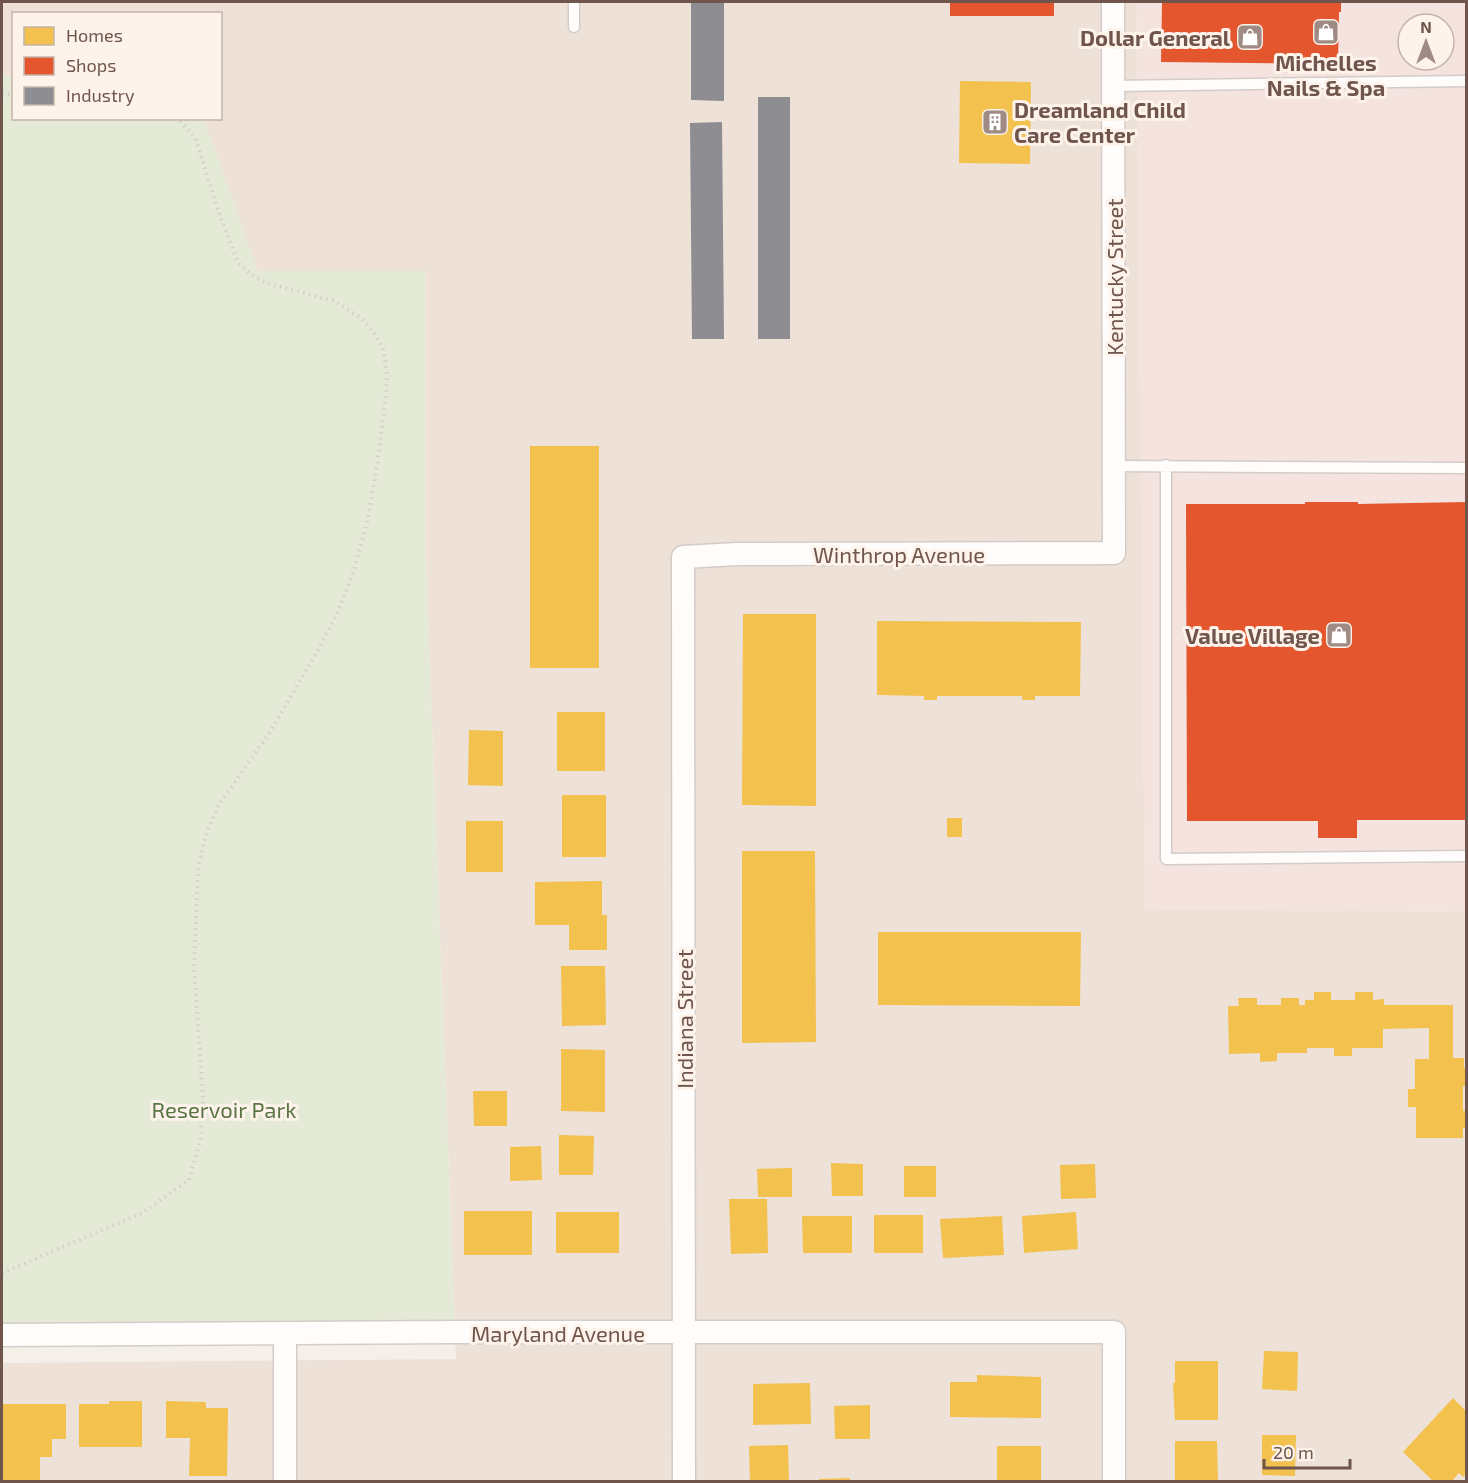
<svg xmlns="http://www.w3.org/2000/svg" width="1468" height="1483" font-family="'Exo 2',sans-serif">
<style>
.residential{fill:#eee1d8}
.commercial{fill:#f4e3de;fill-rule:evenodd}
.green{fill:#e4ead6}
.homes{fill:#f2c14e}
.shops{fill:#e4572e}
.industry{fill:#8d8d92}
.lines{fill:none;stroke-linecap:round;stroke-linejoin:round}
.service-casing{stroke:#d4ccc8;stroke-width:13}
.minor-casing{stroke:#d4ccc8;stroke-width:25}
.path{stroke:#d7cecb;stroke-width:4;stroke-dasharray:1.5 4.5;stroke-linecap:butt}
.service{stroke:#fefdfc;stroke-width:10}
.minor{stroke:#fefdfc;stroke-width:22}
.labels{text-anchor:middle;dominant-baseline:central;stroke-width:6;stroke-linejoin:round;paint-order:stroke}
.poi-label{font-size:22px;font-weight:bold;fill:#70554c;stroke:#fdf3eb;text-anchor:end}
.street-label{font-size:22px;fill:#70554c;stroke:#fdf3eb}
.park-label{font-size:22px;fill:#5a7545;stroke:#fdf3eb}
</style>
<rect width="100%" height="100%" fill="#f5efea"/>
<path class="residential" d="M2,2H1136L1145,909L1466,912V1481H2V1363L456,1359L426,561V271H257L204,119L220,118V14H14L13,76L2,75Z"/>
<path class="commercial" d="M1136,2H1466V912L1145,909ZM1408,24H1444V60H1408Z"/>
<path class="green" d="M2,75L13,76L14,118L204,119L258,271H426V561L455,1332L2,1335Z"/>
<path class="homes" d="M960,81L1031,82L1030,164L959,163Z
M530,446H599V668H530Z
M743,614H816V806L742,805Z
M877,621L1081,622L1080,696H1035V700H1022V696H937V700H924V696L877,695Z
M557,712H605V771H557Z
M469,730L503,731V786L468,785Z
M562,795H606V857H562Z
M947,818H962V837H947Z
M466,821H503V872H466Z
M742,851H815L816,1042L742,1043Z
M602,881V915H607V950H569V925H535V882Z
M878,932H1081L1080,1006L878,1005Z
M561,966H605L606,1025L562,1026Z
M1314,992H1331V1000H1355V992H1373V1000L1384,999V1005H1453V1058H1464V1068H1466V1086H1463V1111H1466V1128H1463V1138H1416V1107H1408V1089H1415V1059H1429V1028L1383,1029V1048H1352V1056H1334V1048H1307V1053H1277V1061L1260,1062V1053L1229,1054L1228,1006H1239L1238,998H1257V1005H1281V998H1299V1005H1305V1000H1314Z
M561,1049L605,1050V1112L561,1111Z
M473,1091H507V1126H474Z
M559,1135L594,1136L593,1175H559Z
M541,1146L542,1180L510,1181V1147Z
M831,1163L863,1164V1196H832Z
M1095,1164L1096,1198L1061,1199L1060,1165Z
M904,1166H936V1197H904Z
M792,1168V1197H758L757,1169Z
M729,1199H767L768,1253L731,1254Z
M464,1211H532V1255H464Z
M556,1212H619V1253H556Z
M1076,1212L1078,1249L1024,1253L1022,1216Z
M874,1215H923V1253H874Z
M802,1216H852V1253H803Z
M1002,1216L1004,1255L943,1258L940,1219Z
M1264,1351L1298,1352L1297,1391L1262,1389Z
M1175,1361H1218V1420H1175L1173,1383H1175Z
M977,1375L1041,1377V1418L950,1417V1382H977Z
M810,1383L811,1424L753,1425V1384Z
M1453,1398L1466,1411V1474L1463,1477L1459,1473L1451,1482H1434L1403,1452Z
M109,1401H142V1447H79V1404H109Z
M166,1401L206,1402V1408H228L227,1476H189L190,1438H166Z
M2,1404H66V1439H52V1457H40V1482H2Z
M870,1405V1439H835L834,1406Z
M1262,1435H1296L1295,1476L1262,1475Z
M1175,1441H1217L1218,1482H1175Z
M788,1445L789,1482H750L749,1446Z
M997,1446H1041V1482H997Z
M850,1478V1482H819V1479Z"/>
<path class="shops" d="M950,2H1054V16H950Z
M1162,2H1341V12H1339L1338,64L1161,62Z
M1305,502H1358V504L1466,502V820H1357V838H1318V821H1187L1186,504H1305Z"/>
<path class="industry" d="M691,2H724V101L691,100Z
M758,97H790V339H758Z
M722,122L724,339H692L690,123Z"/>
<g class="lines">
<defs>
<path id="service" d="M574,27V2
M1114,86L1466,81
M1166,465V859L1466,856
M1114,466L1466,468"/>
<path id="minor" d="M285,1334V1482
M2,1335L455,1332H1114V1482
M684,1482L683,557L737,554L1114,553L1113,2"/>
</defs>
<use href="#service" class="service-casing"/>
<use href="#minor" class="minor-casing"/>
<path class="path" d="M2,94L14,95
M2,1273L142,1213L189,1180L201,1137L203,1096L194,968L198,869L205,837L218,806L270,732L317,652L339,610L353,573L367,523L376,472L386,396L387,374L383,348L374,333L361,318L335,301L266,283L252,275L238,263L218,210L195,137L177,118"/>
<use href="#service" class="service"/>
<use href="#minor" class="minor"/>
</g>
<defs>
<symbol id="shop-square" viewBox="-11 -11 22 22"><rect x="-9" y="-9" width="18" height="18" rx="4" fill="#9f8b83" stroke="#fdf3eb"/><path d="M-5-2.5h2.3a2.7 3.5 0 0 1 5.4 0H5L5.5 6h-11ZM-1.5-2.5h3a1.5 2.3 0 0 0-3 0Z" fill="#fff"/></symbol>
<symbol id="building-square" viewBox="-11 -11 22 22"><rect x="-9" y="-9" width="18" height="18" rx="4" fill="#9f8b83" stroke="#fdf3eb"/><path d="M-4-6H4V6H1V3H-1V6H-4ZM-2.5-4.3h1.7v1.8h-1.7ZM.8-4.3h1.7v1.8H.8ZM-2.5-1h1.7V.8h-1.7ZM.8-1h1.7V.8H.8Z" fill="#fff"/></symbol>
</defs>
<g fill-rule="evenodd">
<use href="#shop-square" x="1311" y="17" width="30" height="30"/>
<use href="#shop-square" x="1235" y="22" width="30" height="30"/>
<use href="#building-square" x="980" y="107" width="30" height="30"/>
<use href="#shop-square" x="1324" y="620" width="30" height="30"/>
</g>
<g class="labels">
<g class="poi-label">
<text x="1230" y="37">Dollar General</text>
<text x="1326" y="62" text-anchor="middle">Michelles<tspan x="1326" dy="25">Nails &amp; Spa</tspan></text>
<text x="1014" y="109" text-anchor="start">Dreamland Child<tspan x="1014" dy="25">Care Center</tspan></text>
<text x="1320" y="635">Value Village</text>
</g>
<g class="street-label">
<text transform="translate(1114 277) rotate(-90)">Kentucky Street</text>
<text x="899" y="554">Winthrop Avenue</text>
<text transform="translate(684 1019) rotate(-90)">Indiana Street</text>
<text x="558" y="1333">Maryland Avenue</text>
</g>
<g class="park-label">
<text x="224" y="1109">Reservoir Park</text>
</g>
</g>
<rect width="1468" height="1483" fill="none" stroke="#70554c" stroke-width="6"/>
<rect x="12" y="12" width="210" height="108" fill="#fdf3eb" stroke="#c5b4ab" stroke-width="1.5"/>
<rect x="24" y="27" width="30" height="18" fill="#f2c14e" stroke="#c5b4ab" stroke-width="1.5"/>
<text x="66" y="42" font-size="18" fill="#70554c">Homes</text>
<rect x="24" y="57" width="30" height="18" fill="#e4572e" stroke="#c5b4ab" stroke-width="1.5"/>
<text x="66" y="72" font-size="18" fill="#70554c">Shops</text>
<rect x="24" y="87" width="30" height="18" fill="#8d8d92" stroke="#c5b4ab" stroke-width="1.5"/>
<text x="66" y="102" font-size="18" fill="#70554c">Industry</text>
<g transform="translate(1426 42)"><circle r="28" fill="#fdf3eb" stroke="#c5b4ab" stroke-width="1.5"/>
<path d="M0-4.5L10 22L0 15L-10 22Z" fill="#9f8b83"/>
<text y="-9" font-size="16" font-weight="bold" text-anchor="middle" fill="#70554c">N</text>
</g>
<path d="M1264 1459v9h86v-9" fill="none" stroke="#70554c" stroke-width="3"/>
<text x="1273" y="1459" font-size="18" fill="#70554c" stroke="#fdf3eb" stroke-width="4.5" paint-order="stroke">20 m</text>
</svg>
